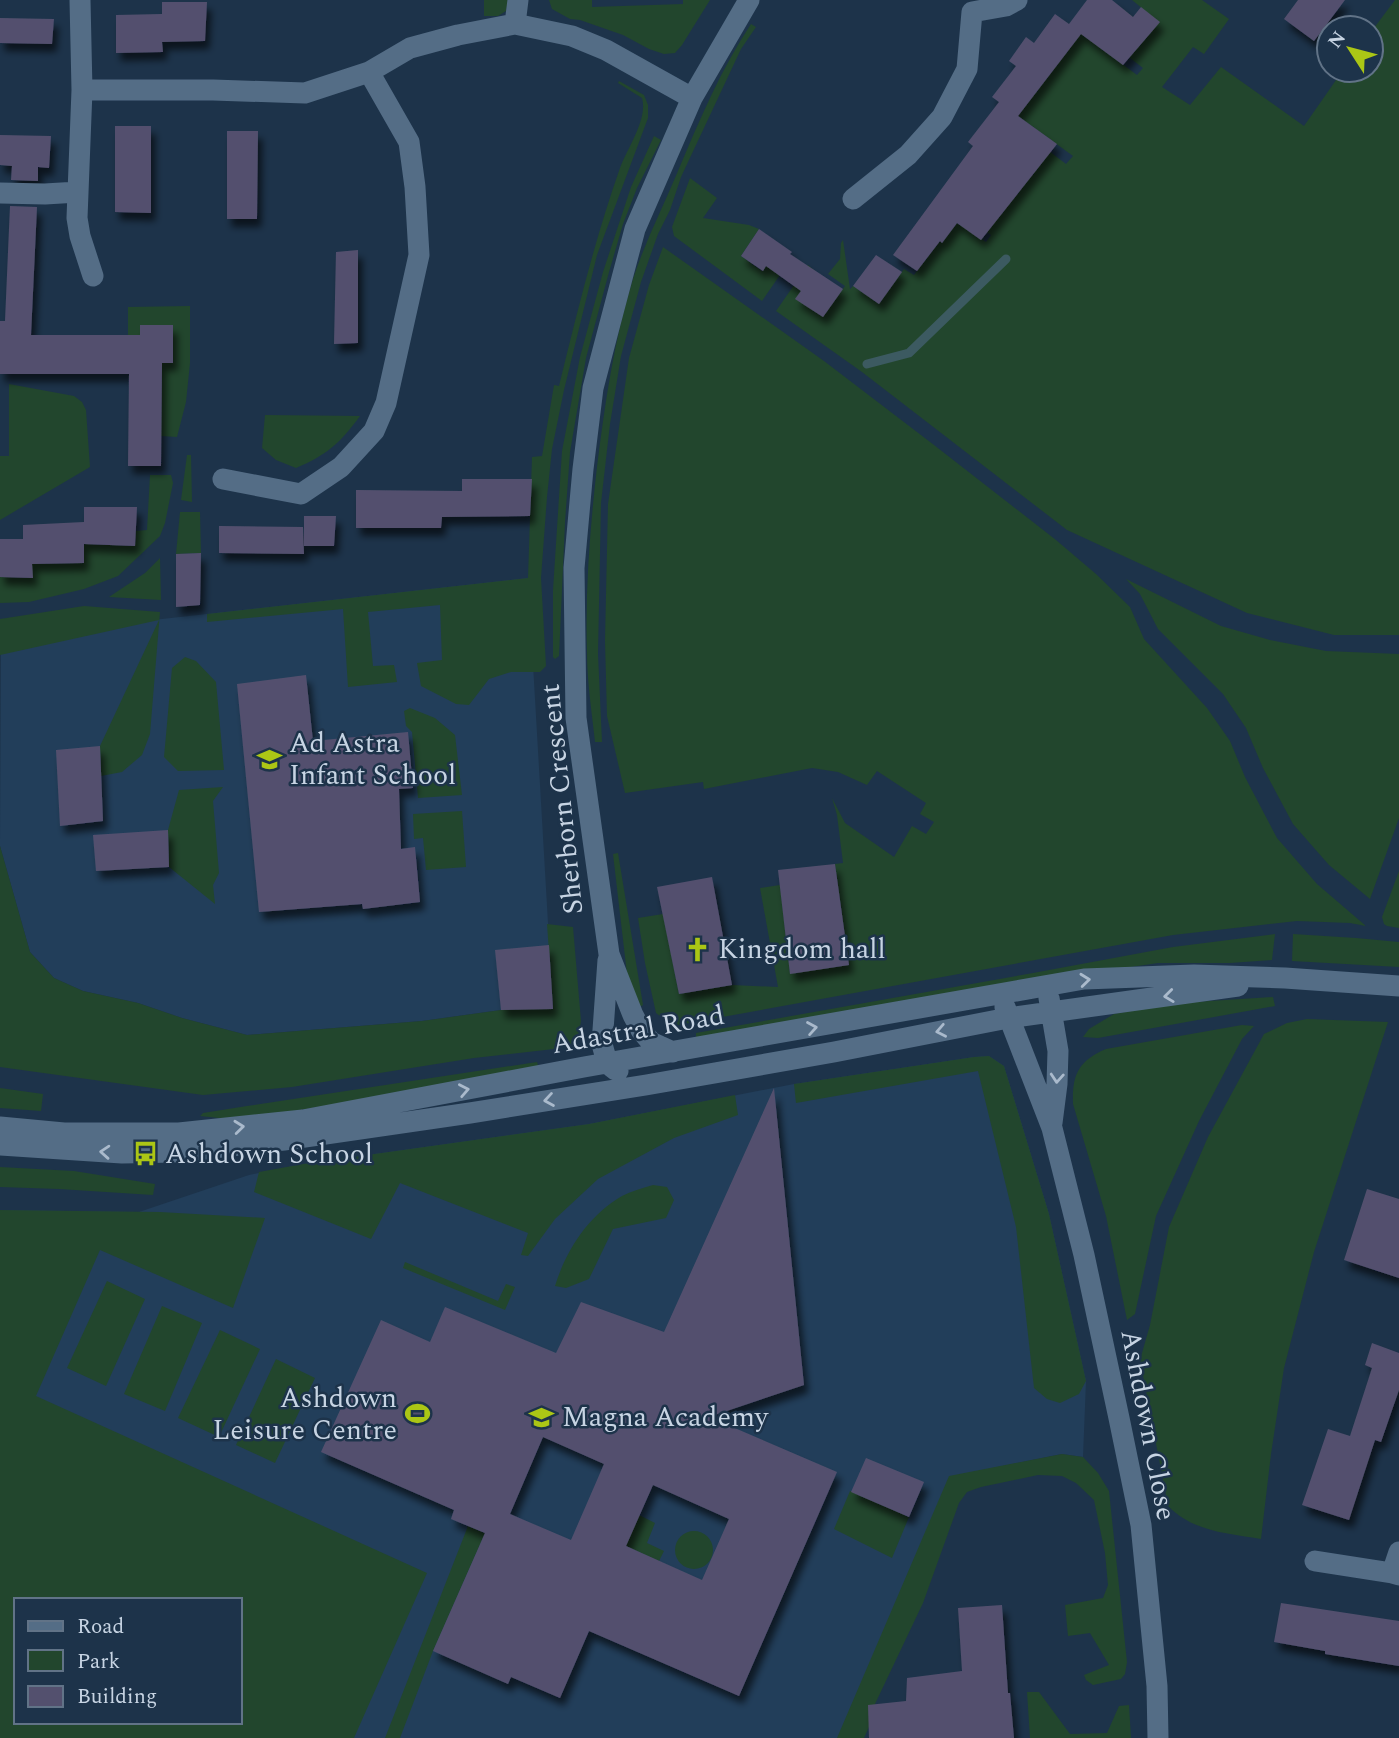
<svg xmlns="http://www.w3.org/2000/svg" width="1399" height="1738" font-family="Spectral,serif">
<style>
.built{fill:#223e5a;fill-rule:evenodd}
.green{fill:#22462d;fill-rule:evenodd}
.lines{fill:none;stroke-linecap:round;stroke-linejoin:round}
.stream{stroke:#3c5a61;stroke-width:9}
.building{fill:#53506e;fill-rule:evenodd;filter:url(#shadow)}
.minor{stroke:#546d86;stroke-width:21}
.oneway{stroke:#aabacc}
.labels{text-anchor:middle;dominant-baseline:central;stroke-width:5;stroke-linejoin:round;paint-order:stroke}
.poi-label{font-size:28px;fill:#c7d4e3;stroke:#1d334a;text-anchor:start}
.street-label{font-size:28px;fill:#c7d4e3;stroke:#1d334a}
</style>
<defs>
<filter id="shadow"><feDropShadow dx="4.5" dy="8" stdDeviation="3.5" flood-color="#0009"/></filter>
</defs>
<rect width="100%" height="100%" fill="#1d334a"/>
<path class="built" d="M528,578L553,1009L501,1010L422,1021L247,1035L182,1018L138,1003L83,991L54,978L30,952L0,846L1,637Z
M989,1056L1004,1066L1049,1214L1086,1381L1083,1457L1062,1454L963,1474L846,1738H0V1210L139,1212L249,1175L303,1164L589,1124L794,1084L974,1057ZM16,1600H240V1722H16Z"/>
<path class="green" d="M484,0H508L506,11L498,16H484Z
M549,0H592V7L683,4V0H710L682,45L675,53L664,54L649,49L623,35L580,20L570,19L552,9Z
M1132,0H1202L1229,19L1204,54L1193,47L1162,87L1190,105L1221,67L1304,126L1343,70H1371V32L1395,0H1399V635H1334L1247,613L1067,530L862,372L776,311L808,265L815,271L796,299L823,316L845,286L828,274L840,259L841,243L843,240L850,289L853,286L879,303L904,269L914,275L940,241L942,243L957,223L986,242L991,235L962,215L1013,200L1025,184L1024,132L1066,164L1073,156L1018,116L1081,33L1137,75L1143,68L1104,38L1124,10L1151,31L1159,22Z
M751,24L756,27L741,49L681,177L670,210L658,234L641,282L621,356L610,424L601,503L598,654L602,742H595C592,713 587,682 587,652C585,591 590,528 597,467C605,403 614,340 633,279C645,242 663,207 678,171C699,121 721,69 751,24Z
M619,81L644,95L648,105V118L597,255L564,390L552,449L547,497L541,578L546,666L540,672H511L489,679L469,705L456,704L421,686L417,663L442,660L440,605L368,612L373,666L394,665L397,682L348,687L343,609L207,622V614L528,578L532,457L542,456L554,385L559,386C577,312 595,239 620,168C628,147 648,119 642,98L618,83Z
M654,136L661,140L637,188L623,224L609,272L586,358L570,452L565,522L559,656L555,659L553,657V590L562,451L580,357L603,272L631,187Z
M690,178L717,198L703,218L749,225L759,229L741,256L762,271L766,266L782,272L762,301L674,236L672,227Z
M663,247L824,361L934,445L1056,540L1096,574L1130,607L1144,639L1207,708L1230,741L1245,777L1277,838L1317,884L1366,926L1350,923L1297,921L1173,935L673,1026L656,1013L645,963L638,918L663,914L679,994L732,985L778,987L760,888L780,885L790,973L849,965L835,864L843,863L837,815L832,798L845,823L894,857L912,826L926,834L934,822L920,814L926,803L877,771L867,785L838,772L812,768L704,789L703,782L625,793L607,716L605,641L608,504L629,358L649,285Z
M190,306V363L186,402L177,437L161,436L162,363H173L140,325V336L128,335V307Z
M9,384L74,396L82,402L86,410L90,467L0,520V456H9Z
M265,415L360,416C340,443 327,455 296,468L276,460L262,448Z
M187,455H191L192,502L181,500Z
M150,475H171L173,483L165,523L160,536L118,576L84,589L29,602L0,603V577L32,578V564L83,563L84,544L135,546L136,531L147,530Z
M180,512H200L201,553L176,554Z
M160,558L161,600L109,597L145,573Z
M1126,579L1221,626L1270,640L1326,651L1399,654V818L1370,899L1329,865L1293,824L1263,768L1246,728L1223,694L1158,629L1140,594Z
M84,606L160,612L150,734L142,755L122,772L101,776L100,746L159,620L0,655V619Z
M185,657L196,661L216,682L224,770L178,771L164,757L172,668Z
M410,708L435,718L455,735L462,795L418,798L412,732L406,726L404,711Z
M223,787L213,801L219,873L213,885L215,904L169,867L168,830L179,790Z
M462,811L466,867L426,870L423,838L414,839L413,814Z
M0,846L30,952L54,978L83,991L138,1003L182,1018L247,1035L422,1021L501,1010L553,1008L547,924L573,927L581,1021L579,1033L571,1045L554,1049L474,1058L292,1087L203,1095L0,1067Z
M618,853L643,1005L638,1008L627,974L613,854Z
M1399,871V928L1387,926L1384,924L1382,917Z
M1275,934L1272,960L1230,963H1158L1035,981L696,1040V1033L1033,973L1173,947Z
M1293,934L1356,938L1399,942V967L1292,961Z
M1273,997L1275,1006L1098,1038L1083,1037L1089,1029L1114,1014L1141,1009L1194,1002Z
M1307,1019L1388,1022L1314,1252L1284,1368L1271,1454L1261,1539C1226,1533 1194,1532 1168,1506L1140,1360L1150,1325L1169,1227L1208,1137L1264,1034L1287,1023Z
M1242,1025L1254,1026L1242,1039L1199,1121L1156,1216L1135,1314L1127,1320L1106,1216L1073,1104C1072,1075 1078,1061 1106,1049Z
M989,1056L1004,1066L1049,1214L1086,1381L1079,1394L1060,1403L1047,1399L1034,1388L1016,1227L978,1071L796,1103L794,1084L974,1057Z
M537,1062L539,1068L435,1088L238,1120L200,1116L203,1113L247,1106Z
M0,1088L43,1094L41,1111L0,1108Z
M735,1095L738,1115L674,1138L598,1179L555,1219L528,1256L521,1255L528,1233L400,1183L371,1239L254,1192L259,1172L303,1164L589,1124Z
M0,1167L74,1171L155,1184L153,1195L59,1189L0,1187Z
M653,1185L667,1187L674,1200L666,1218L613,1229L589,1279L566,1288L555,1286C566,1250 589,1215 622,1196C632,1191 643,1188 653,1185Z
M0,1210L160,1212L265,1218L233,1308L100,1250L36,1396L427,1573L354,1738H0ZM16,1600H240V1722H16Z
M405,1262L498,1301L506,1284L515,1287L505,1310L403,1268Z
M107,1281L145,1299L106,1386L67,1368Z
M162,1306L202,1323L165,1411L124,1394Z
M220,1330L260,1349L219,1437L178,1418Z
M276,1359L315,1378L275,1463L236,1445Z
M1062,1454L1083,1457L1098,1473L1109,1491L1127,1662L1125,1674L1121,1679L1093,1685L1086,1680L1084,1675L1109,1665L1090,1633L1068,1636L1065,1605L1103,1598L1108,1585L1105,1553L1094,1500L1076,1483L1062,1476L1038,1475L981,1487L967,1492L959,1503L923,1603L875,1704L869,1727L864,1738H837L949,1476Z
M850,1491L909,1517L892,1558L834,1529Z
M639,1515L655,1523L647,1543L664,1551L659,1561L626,1546Z
M468,1526L485,1533L433,1651L400,1738H385Z
M675 1550a19 19 0 1 1 38 0a19 19 0 1 1-38 0Z
M1027,1692H1039L1070,1734L1107,1733L1119,1706L1129,1705L1131,1738H1030Z"/>
<g class="lines">
<path class="stream" d="M867,364L909,353L1006,259"/>
</g>
<path class="building" d="M1087,0H1112L1133,17L1141,7L1160,22L1123,65L1081,34L1018,116L1057,144L981,240L957,223L942,243L940,241L917,271L893,255L973,146L968,142L999,102L992,97L1016,66L1009,61L1026,37L1034,43L1055,14L1069,24Z
M1298,0H1345L1314,41L1284,19Z
M162,2H207L205,41L162,42L163,52L116,53V15L162,14Z
M0,18L54,19L52,44L0,43Z
M115,126H151V213L115,212Z
M227,131H258L257,219H227Z
M0,135L51,136L49,168L38,167V181L11,180L12,166L0,165Z
M10,206L37,207L31,335H140V325H173V363H162L161,466H128L129,374H0V321H5Z
M759,229L792,252L790,254L843,289L823,317L795,299L801,291L766,266L763,271L741,256Z
M358,250V343L334,344L336,252Z
M876,255L902,272L879,304L853,286Z
M462,479H532L530,516L442,517L441,528H356V490L462,491Z
M84,507H137L135,546L84,544V563L32,564L33,578L0,577V539H23V525L84,522Z
M304,516H336L334,546H304Z
M219,526L303,527L304,554L219,553Z
M201,553L200,605L176,607V554Z
M306,675L313,741L408,732L413,788L399,789L401,849L415,847L420,902L363,909L362,904L259,912L237,684Z
M100,746L103,821L60,826L56,750Z
M168,830L169,867L96,871L93,835Z
M835,864L849,965L790,974L778,870Z
M712,877L732,985L679,994L657,887Z
M549,945L553,1009L501,1010L495,950Z
M774,1088L804,1385L709,1417L837,1472L739,1696L589,1631L560,1698L511,1677L508,1684L433,1651L485,1533L451,1519L454,1510L321,1452L381,1320L430,1342L445,1307L556,1353L581,1302L664,1332ZM543,1437L604,1464L571,1540L510,1514ZM653,1485L729,1519L702,1580L626,1546Z
M1367,1189L1399,1199V1278L1344,1260Z
M1372,1343L1399,1353V1390L1381,1442L1375,1440L1349,1520L1302,1505L1328,1429L1350,1436L1372,1368L1365,1365Z
M866,1458L924,1482L909,1517L851,1492Z
M1281,1603L1399,1621V1666L1325,1654V1651L1274,1642Z
M1002,1605L1008,1693H1010L1014,1738H869L868,1705L906,1701L907,1678L962,1671L958,1608Z"/>
<g class="lines">
<path class="minor" d="M80,0L82,90L77,218L80,236L93,276
M515,24L518,0
M82,90H213L305,93L369,72
M0,193L45,194L78,192
M853,199L908,155L942,117L967,69L972,12L1006,6L1017,0
M223,479L301,494L341,467L374,431L386,403L419,255L415,187L409,142L369,72L410,48L458,35L515,24L572,36L606,50L692,98
M608,960L602,1044C605,1055 607,1067 618,1071
M1049,998L1058,1051L1057,1084L1052,1123
M1005,1007L1052,1128L1084,1255L1119,1418L1141,1525L1157,1686L1158,1738
M673,1052L651,1042L641,1030L633,1015L609,954L576,718L574,568L583,469L593,388L635,229L692,98L749,0
M0,1127L64,1133H179L303,1120L584,1067L1084,979L1194,975L1285,978L1399,986
M0,1145L122,1153L178,1152L284,1140L470,1113L646,1085L834,1052L1008,1018L1238,986
M1399,1552L1392,1573L1399,1575
M1315,1561L1392,1573"/>
</g>
<defs><path id="oneway-chevron" d="M-2-3.5L2.5 0L-2 3.5" fill="none" stroke-width="1.6" stroke-linecap="round" stroke-linejoin="round" transform="scale(1.75)"/></defs>
<g class="oneway">
<use href="#oneway-chevron" transform="translate(1085 980) rotate(-6)"/>
<use href="#oneway-chevron" transform="translate(1169 996) rotate(173)"/>
<use href="#oneway-chevron" transform="translate(812 1028) rotate(-10)"/>
<use href="#oneway-chevron" transform="translate(941 1031) rotate(169)"/>
<use href="#oneway-chevron" transform="translate(1057 1078) rotate(94)"/>
<use href="#oneway-chevron" transform="translate(464 1090) rotate(-11)"/>
<use href="#oneway-chevron" transform="translate(549 1100) rotate(171)"/>
<use href="#oneway-chevron" transform="translate(239 1127) rotate(-6)"/>
<use href="#oneway-chevron" transform="translate(105 1152) rotate(-176)"/>
</g>
<defs>
<symbol id="school-bare" viewBox="-9 -9 18 18"><path d="M0-5L7-2L0 1L-7-2ZM-4 1L0 2.5L4 1V4Q0 6-4 4Z" fill="#abc615" stroke="#1d334a" stroke-width="2.5" paint-order="stroke"/></symbol>
<symbol id="church-bare" viewBox="-9 -9 18 18"><path d="M-1.2-6h2.4v3.5h3.3v2.4h-3.3V6h-2.4V-.1h-3.3v-2.4h3.3Z" fill="#abc615" stroke="#1d334a" stroke-width="2.5" paint-order="stroke"/></symbol>
<symbol id="bus-bare" viewBox="-9 -9 18 18"><path d="M-5-6H5V4H4V6H2V4H-2V6H-4V4H-5ZM-3.5-4V0h7V-4ZM-3.5 1.2v1.5H-2V1.2ZM2 1.2v1.5H3.5V1.2Z" fill="#abc615" stroke="#1d334a" stroke-width="2.5" paint-order="stroke"/></symbol>
<symbol id="stadium-bare" viewBox="-9 -9 18 18"><path d="M0-5a6.5 5 0 1 0 0 10a6.5 5 0 1 0 0-10ZM-3.5-1.8h7v3.6h-7Z" fill="#abc615" stroke="#1d334a" stroke-width="2.5" paint-order="stroke"/></symbol>
</defs>
<g fill-rule="evenodd">
<use href="#school-bare" x="252" y="742" width="35" height="35"/>
<use href="#church-bare" x="680" y="932" width="35" height="35"/>
<use href="#bus-bare" x="128" y="1136" width="35" height="35"/>
<use href="#stadium-bare" x="400" y="1396" width="35" height="35"/>
<use href="#school-bare" x="524" y="1400" width="35" height="35"/>
</g>
<g class="labels">
<g class="poi-label">
<text x="289" y="743">Ad Astra<tspan x="289" dy="32">Infant School</tspan></text>
<text x="718" y="949">Kingdom hall</text>
<text x="165" y="1154">Ashdown School</text>
<text x="397" y="1398" text-anchor="end">Ashdown<tspan x="397" dy="32">Leisure Centre</tspan></text>
<text x="562" y="1417">Magna Academy</text>
</g>
<g class="street-label">
<text transform="translate(562 799) rotate(-96)">Sherborn Crescent</text>
<text transform="translate(638 1030) rotate(-10)">Adastral Road</text>
<text transform="translate(1148 1425) rotate(79)">Ashdown Close</text>
</g>
</g>
<rect x="14" y="1598" width="228" height="126" fill="#1d334a" stroke="#617387" stroke-width="2"/>
<rect x="28" y="1621" width="35" height="10" fill="#546d86" stroke="#617387" stroke-width="2"/>
<text x="77" y="1633" font-size="21" fill="#c7d4e3">Road</text>
<rect x="28" y="1650" width="35" height="21" fill="#22462d" stroke="#617387" stroke-width="2"/>
<text x="77" y="1668" font-size="21" fill="#c7d4e3">Park</text>
<rect x="28" y="1686" width="35" height="21" fill="#53506e" stroke="#617387" stroke-width="2"/>
<text x="77" y="1703" font-size="21" fill="#c7d4e3">Building</text>
<g transform="translate(1350 49) rotate(306)"><circle r="33" fill="#1d334a" stroke="#617387" stroke-width="2"/>
<path d="M0-5L12 26L0 18L-12 26Z" fill="#abc615"/>
<text y="-10" font-size="19" font-weight="bold" text-anchor="middle" fill="#c7d4e3">N</text>
</g>
</svg>
